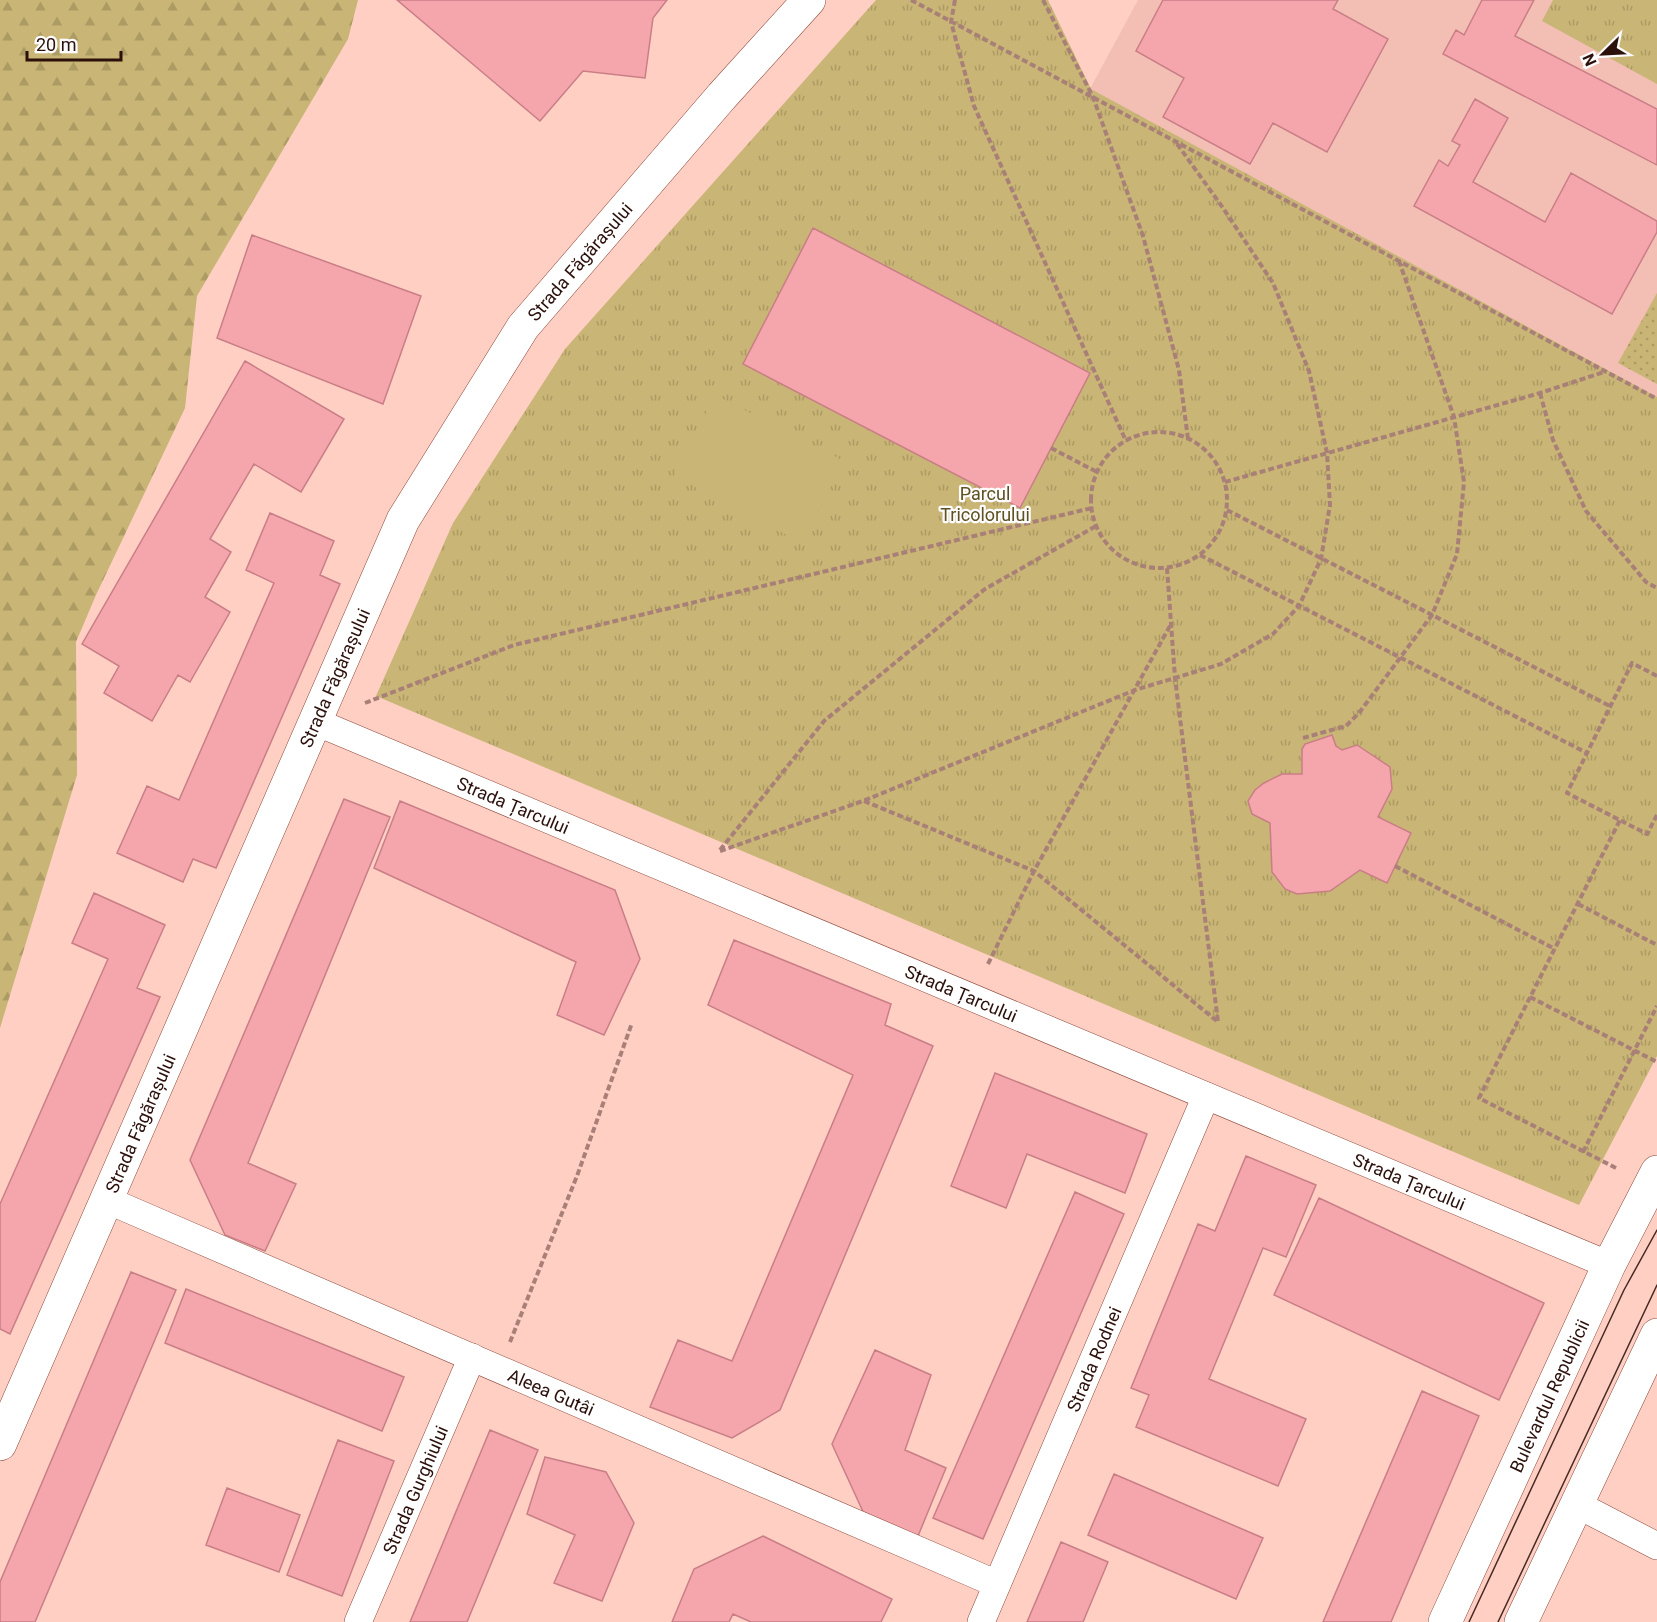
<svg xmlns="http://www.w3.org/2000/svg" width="1657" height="1622" font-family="Roboto,sans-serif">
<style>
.built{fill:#f3beb4}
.grass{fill:url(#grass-dots)}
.forest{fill:url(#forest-firs)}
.park{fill:url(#park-tufts)}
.pitch{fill:#c9b575}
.building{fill:#f5a6ad;stroke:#c97e86;stroke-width:1.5}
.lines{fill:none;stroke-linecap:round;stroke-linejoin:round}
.street-casing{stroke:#8d4a3c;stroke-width:28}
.secondary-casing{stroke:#8d4a3c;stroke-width:34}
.path{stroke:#a88078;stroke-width:4;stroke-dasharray:6 3;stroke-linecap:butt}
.street{stroke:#fff;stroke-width:27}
.secondary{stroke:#fff;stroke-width:33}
.tram{stroke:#482923;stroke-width:1.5}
.labels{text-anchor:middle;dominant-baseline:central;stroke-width:4.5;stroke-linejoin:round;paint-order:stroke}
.street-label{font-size:18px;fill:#2c100b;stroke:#fcfcfc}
.park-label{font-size:18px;fill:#5e5020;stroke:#fcfcfc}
</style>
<defs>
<pattern id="grass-dots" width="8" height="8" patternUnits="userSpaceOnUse" patternTransform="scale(1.5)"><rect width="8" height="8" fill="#c9b575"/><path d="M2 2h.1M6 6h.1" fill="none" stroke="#ad9b64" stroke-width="1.8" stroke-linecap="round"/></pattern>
<pattern id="forest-firs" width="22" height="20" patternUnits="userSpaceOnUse" patternTransform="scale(1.5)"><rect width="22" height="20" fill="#c9b575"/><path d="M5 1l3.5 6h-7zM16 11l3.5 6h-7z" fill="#ad9b64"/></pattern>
<pattern id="park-tufts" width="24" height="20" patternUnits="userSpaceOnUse" patternTransform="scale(1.5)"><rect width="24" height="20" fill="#c9b575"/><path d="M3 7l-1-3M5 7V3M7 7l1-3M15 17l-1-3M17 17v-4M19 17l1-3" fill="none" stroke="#ad9b64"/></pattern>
</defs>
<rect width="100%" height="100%" fill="#ffcfc4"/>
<path class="built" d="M1138,0H1657V397L1090,89Z"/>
<path class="grass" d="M1657,293V384L1618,363Z"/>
<path class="forest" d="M0,0H358L348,39L197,296L185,408L96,595L76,642L77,775L0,1028Z"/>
<path class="park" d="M876,0H1048L1091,89L1657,397V1056L1579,1205L376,696L453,523L565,349Z
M1553,0H1657V84L1542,21Z"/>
<path class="pitch" d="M715,395L844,461L802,543L674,476Z"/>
<path class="building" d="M397,0H667L653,18L645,78L583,71L540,121Z
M1163,0H1338L1333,9L1388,39L1327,152L1273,123L1250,164L1163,117L1184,78L1136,51Z
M1482,0H1534L1515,36L1657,109V165L1443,54L1456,30L1464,35Z
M1475,99L1508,118L1473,182L1545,222L1571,173L1657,221V232L1612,314L1414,206L1439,160L1448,166L1460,145L1452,141Z
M813,228L1090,373L1020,508L743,364Z
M252,235L421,296L383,404L217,338Z
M245,361L344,419L301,492L254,464L210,539L231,552L205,597L230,612L190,682L178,675L152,721L104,693L119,666L82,644Z
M270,513L334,541L320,575L340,584L216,868L193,859L183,882L117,853L147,786L179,800L274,583L246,570Z
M1332,735L1336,746L1342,750L1357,745L1390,767L1392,789L1378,817L1411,833L1387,883L1360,870L1330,891L1297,894L1285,889L1272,872L1270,823L1252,814L1248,801L1255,790L1264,783L1282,774H1302V749L1305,744Z
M344,799L390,817L248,1163L296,1184L265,1251L225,1235L190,1160Z
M400,801L615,890L640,959L604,1035L557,1015L576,962L374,868Z
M94,893L165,925L137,988L160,997L10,1334L0,1329V1204L108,959L72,943Z
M734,940L891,1004L885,1025L933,1046L780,1410L732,1438L650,1407L678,1340L732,1361L853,1075L708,1005Z
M995,1073L1147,1134L1125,1193L1027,1154L1006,1208L951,1186Z
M1246,1156L1316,1185L1286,1257L1263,1248L1209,1379L1306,1419L1278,1486L1136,1427L1149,1395L1131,1388L1198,1224L1215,1231Z
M1075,1192L1124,1214L983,1539L933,1518Z
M1319,1198L1544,1303L1499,1400L1274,1295Z
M131,1272L176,1290L35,1622H0V1582Z
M186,1289L404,1377L382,1431L165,1343Z
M875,1350L931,1375L905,1450L946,1468L918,1536L865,1516L832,1444Z
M1422,1391L1479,1416L1391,1622H1323Z
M490,1430L538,1450L467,1622H410Z
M338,1440L394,1461L342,1596L287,1575Z
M545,1457L606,1472L634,1523L602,1601L554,1583L575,1535L527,1514Z
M1114,1474L1263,1538L1236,1599L1088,1535Z
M227,1488L300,1515L279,1572L206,1545Z
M763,1536L892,1599L881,1622H751L733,1614L729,1622H672L694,1569Z
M1061,1542L1108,1562L1083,1622H1027Z"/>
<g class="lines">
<defs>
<g id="street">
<path id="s1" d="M316,722L1609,1265"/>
<path id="s2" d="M107,1200L997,1584"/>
<path d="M1576,1504L1657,1546"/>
<path id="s3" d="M358,1622L472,1357"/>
<path id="s4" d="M981,1622L1206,1096"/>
</g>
<g id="secondary">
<path id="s5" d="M0,1444L403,520L523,327L722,96L809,0"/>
<path id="s6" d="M1445,1622L1609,1265L1657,1172"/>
<path d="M1521,1622L1657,1335"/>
</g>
</defs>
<use href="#street" class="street-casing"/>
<use href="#secondary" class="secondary-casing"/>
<path class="path" d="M911,0L1657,399
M955,0L951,22L974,106L1126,441
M1043,0L1093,97L1143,236L1179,370L1188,439
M1540,393L1553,440L1586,511L1646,582L1657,588
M1091 500a68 68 0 1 1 136 0a68 68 0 1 1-136 0Z
M1051,448L1097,472
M1225,482L1540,393L1604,372
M1227,510L1610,706
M1200,555L1587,753
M1167,568L1175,678L1218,1022
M1657,676L1632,663L1567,793L1647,834L1657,815
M365,703L514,645L1092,508
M1303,738L1346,726L1359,713L1432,615L1457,554L1464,482L1454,417L1399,261
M864,801L1034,871L1218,1022
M720,850L824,721L985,589L1096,526
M720,851L863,801L1135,690L1221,664L1273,634L1299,606L1321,559L1330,505L1327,453L1309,371L1273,283L1223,208L1175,141
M1395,866L1555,949
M1578,904L1657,945
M988,964L1034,871L1171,624
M1530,997L1657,1062
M1583,1152L1657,1006
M1616,1168L1479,1098L1620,820
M510,1342L577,1176L632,1023"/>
<use href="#street" class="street"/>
<use href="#secondary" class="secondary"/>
<path class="tram" d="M1469,1622L1624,1290L1657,1230
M1498,1622L1657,1285"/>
</g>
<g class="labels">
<g class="street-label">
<text stroke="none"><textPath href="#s5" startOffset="1322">Strada Făgărașului</textPath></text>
<text stroke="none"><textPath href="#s5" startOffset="836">Strada Făgărașului</textPath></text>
<text stroke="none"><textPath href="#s1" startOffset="214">Strada Țarcului</textPath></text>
<text stroke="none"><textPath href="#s1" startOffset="700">Strada Țarcului</textPath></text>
<text stroke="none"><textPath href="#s5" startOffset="350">Strada Făgărașului</textPath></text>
<text stroke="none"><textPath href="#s1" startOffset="1186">Strada Țarcului</textPath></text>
<text stroke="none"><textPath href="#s4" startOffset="286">Strada Rodnei</textPath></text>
<text stroke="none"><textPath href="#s2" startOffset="484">Aleea Gutâi</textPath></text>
<text stroke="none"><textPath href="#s6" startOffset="249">Bulevardul Republicii</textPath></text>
<text stroke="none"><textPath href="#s3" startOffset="144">Strada Gurghiului</textPath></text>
</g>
<g class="park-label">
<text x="985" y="493">Parcul<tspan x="985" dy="21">Tricolorului</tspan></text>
</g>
</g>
<g transform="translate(1603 54) rotate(246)" stroke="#fcfcfc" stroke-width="4.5" paint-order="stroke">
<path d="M0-4.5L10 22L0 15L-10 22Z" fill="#2c100b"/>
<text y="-9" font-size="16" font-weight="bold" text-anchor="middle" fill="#2c100b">N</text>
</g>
<path d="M27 51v9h94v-9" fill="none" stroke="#2c100b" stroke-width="3"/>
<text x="36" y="51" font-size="18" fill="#2c100b" stroke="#fcfcfc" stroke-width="4.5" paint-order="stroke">20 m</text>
</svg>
